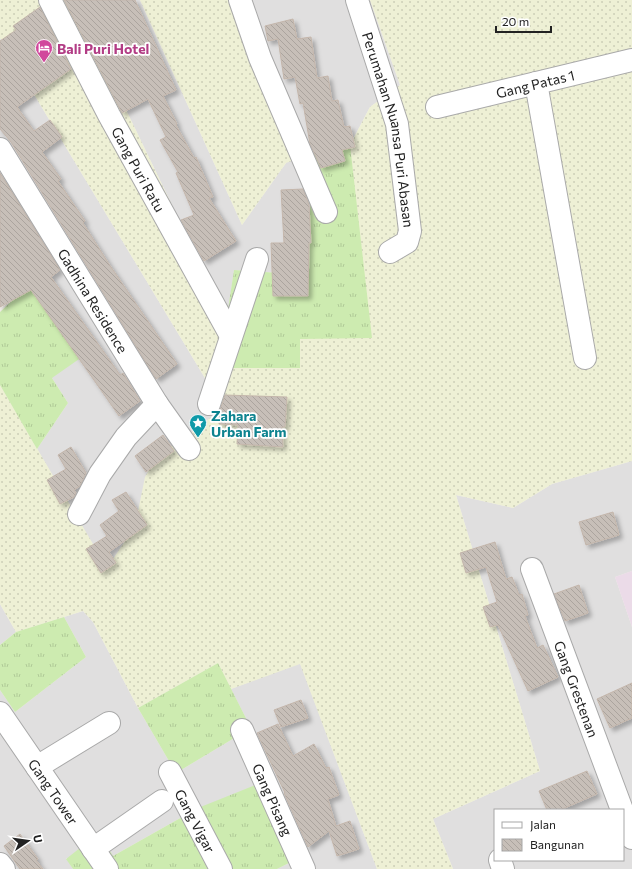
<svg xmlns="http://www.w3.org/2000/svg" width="632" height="869" font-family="Commissioner,sans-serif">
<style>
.residential{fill:#e0dfdf;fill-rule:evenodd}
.industrial{fill:#ebdbe8}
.farmland{fill:url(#farmland-dots)}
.grass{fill:url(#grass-tufts)}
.building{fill:url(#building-back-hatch);stroke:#c4b6ab;filter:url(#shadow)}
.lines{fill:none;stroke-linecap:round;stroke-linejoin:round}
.street-casing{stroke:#a9a9a9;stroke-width:24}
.street{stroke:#fff;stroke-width:22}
.labels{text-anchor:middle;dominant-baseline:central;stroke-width:3.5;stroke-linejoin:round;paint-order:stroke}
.hotel-label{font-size:14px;font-weight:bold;fill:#b23c85;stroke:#fff;text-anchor:start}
.street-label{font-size:14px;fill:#222;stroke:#fff}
.culture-label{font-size:14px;font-weight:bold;fill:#0d838f;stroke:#fff;text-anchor:start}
</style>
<defs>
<pattern id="farmland-dots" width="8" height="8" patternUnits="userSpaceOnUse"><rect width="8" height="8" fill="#eef0d5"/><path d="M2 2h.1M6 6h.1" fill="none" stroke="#ccceb7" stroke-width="1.8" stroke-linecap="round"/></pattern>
<pattern id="grass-tufts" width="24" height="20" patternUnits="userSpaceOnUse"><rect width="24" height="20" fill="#cdebb0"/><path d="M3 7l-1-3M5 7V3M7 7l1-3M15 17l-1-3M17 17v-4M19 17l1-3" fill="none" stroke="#b0c997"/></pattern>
<pattern id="building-back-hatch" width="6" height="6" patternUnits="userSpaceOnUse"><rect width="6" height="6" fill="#c7bfb8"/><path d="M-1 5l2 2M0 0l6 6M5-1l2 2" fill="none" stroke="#aba49e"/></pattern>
<filter id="shadow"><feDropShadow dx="3.5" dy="3.5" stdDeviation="2" flood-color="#0004"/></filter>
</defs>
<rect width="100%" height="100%" fill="#f2efe9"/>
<path class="residential" d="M73,0H140L242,225L286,163L248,0H370L400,85L370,107L350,145L311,154L309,275L234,270L227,319Z
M0,38L223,408L183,439L135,526L107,569L37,449L68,403L52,378L0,227Z
M632,461V571L615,577L632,627V869H453L433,819L540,771L456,495L513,508L552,484ZM495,810H623V860H495Z
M0,604L16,632L0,645Z
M83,611L93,622L138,708L176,773L251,728L231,689L300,663L377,869H277L305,855L198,808L113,856L66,858L73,869H0V690L15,712L86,657L64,617Z"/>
<path class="industrial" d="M632,571V627L615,577Z"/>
<path class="farmland" d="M0,0H73L227,319L299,368L300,339L350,145L370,107L400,85L370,0H632V461L552,484L513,508L456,495L540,771L433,819L453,869H377L300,664L231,689L218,663L138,708L93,622L83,611L16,632L0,604V385L107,568L135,526L145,477L158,454L183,439L223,408L0,38Z
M140,0H248L311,154L286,163L242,225Z"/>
<path class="grass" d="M350,145L372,338L300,339V368H219L234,270L309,275L311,154Z
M32,282L82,357L52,378L68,403L37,449L0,385V312Z
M64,617L86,657L15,712L0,690V645L16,632Z
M218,663L251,728L176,773L138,708Z
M273,778L305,855L277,869H73L66,859L99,833L113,856L198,808Z"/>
<path class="building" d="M64,0H135L176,90L163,96L177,124L176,125L194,158L196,157L213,197L209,198L236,241L204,261L181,220L194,215L176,173L178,172L160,140L166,137L148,99L122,113Z
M40,7L71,69L17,107L34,131L50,120L62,137L42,152L61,179L58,181L85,221L83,223L109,264L177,364L156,379L11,142L0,129V41L16,30L13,26Z
M293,19L297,39L311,37L317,78L328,76L332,101L338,100L344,127L350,126L355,147L342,150L345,161L321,168L310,144L303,103L300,104L295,77L284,79L278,39L268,41L265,26Z
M0,173L60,270L51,277L120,375L123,373L140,401L119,416L31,290L0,307Z
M303,189L309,205L311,243H309L308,296H273L271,243H284L281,190Z
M225,395L287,397L285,427H282L283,447L237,444L238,425L219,424L220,410Z
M163,435L174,451L146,472L135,456Z
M71,447L86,473L80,486L74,490L76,493L74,497L60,504L47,480L66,469L58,455Z
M126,492L147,525L109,552L116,563L101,573L86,549L107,536L100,525L119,511L112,500Z
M613,512L619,535L586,545L579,522Z
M495,542L506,579L512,577L519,595L522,594L528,615L525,616L537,648L543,645L558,677L528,691L498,625L490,627L483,607L497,602L486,567L466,573L460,553Z
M579,585L588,613L565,621L554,594Z
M632,683V718L610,728L597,699Z
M301,700L308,718L281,727L274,710Z
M278,724L293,756L314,744L326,768L329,767L339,795L328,799L336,826L350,821L359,849L337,856L329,831L308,847L284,793H285L257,733Z
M587,771L597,794L560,810H547L539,791Z
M20,834L38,859L36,860L43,869H20L4,846Z"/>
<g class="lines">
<defs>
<g id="street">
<path id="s1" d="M50,0L109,115L231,336"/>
<path d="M240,0L260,58L326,212"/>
<path id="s2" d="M357,0L397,124L410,231L407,242L390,252"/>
<path d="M536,83L585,358"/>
<path id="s3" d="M437,107L632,60"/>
<path id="s4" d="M0,149L157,404L189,449"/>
<path d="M209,404L257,259"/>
<path d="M79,514L100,474L126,437L157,404"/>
<path id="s5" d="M532,569L622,810"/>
<path id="s6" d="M0,713L107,869"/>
<path id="s7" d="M242,730L304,869"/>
<path d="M37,767L109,723"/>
<path id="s8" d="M170,772L221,869"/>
<path d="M623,814L632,838"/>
<path d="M93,849L162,801"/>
<path d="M500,860L503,869"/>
<path d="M0,864L4,869"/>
</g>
</defs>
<use href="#street" class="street-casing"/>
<use href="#street" class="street"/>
</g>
<defs>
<symbol id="hotel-pin" viewBox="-11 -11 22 30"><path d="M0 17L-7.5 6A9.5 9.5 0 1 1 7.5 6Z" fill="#d1479c" stroke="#fff"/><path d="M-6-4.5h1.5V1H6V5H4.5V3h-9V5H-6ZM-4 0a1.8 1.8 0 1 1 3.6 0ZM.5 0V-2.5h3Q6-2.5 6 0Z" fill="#fff"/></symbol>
<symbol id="sight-pin" viewBox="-11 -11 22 30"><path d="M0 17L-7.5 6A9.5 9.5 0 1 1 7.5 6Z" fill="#0f9aa8" stroke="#fff"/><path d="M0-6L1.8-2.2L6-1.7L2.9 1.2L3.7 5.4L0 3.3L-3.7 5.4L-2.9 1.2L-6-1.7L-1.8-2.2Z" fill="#fff"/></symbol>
</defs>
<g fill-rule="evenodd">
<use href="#hotel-pin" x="34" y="38" width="20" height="27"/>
<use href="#sight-pin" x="188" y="413" width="20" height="27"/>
</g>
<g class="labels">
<g class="hotel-label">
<text x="57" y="48">Bali Puri Hotel</text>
</g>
<g class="street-label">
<text stroke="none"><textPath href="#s3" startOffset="101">Gang Patas 1</textPath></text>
<text stroke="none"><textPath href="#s2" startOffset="134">Perumahan Nuansa Puri Abasan</textPath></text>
<text stroke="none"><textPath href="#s1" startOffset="191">Gang Puri Ratu</textPath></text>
<text stroke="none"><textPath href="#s4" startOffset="178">Gadhina Residence</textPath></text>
<text stroke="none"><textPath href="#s5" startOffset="128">Gang Grestenan</textPath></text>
<text stroke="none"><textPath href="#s6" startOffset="95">Gang Tower</textPath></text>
<text stroke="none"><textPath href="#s7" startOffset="76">Gang Pisang</textPath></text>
<text stroke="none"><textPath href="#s8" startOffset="55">Gang Vigar</textPath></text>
</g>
<g class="culture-label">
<text x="211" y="415">Zahara<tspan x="211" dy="16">Urban Farm</tspan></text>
</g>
</g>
<rect x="494" y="809" width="130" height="52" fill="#ffffff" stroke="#a7a7a7"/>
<rect x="502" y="822" width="20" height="6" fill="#ffffff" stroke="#a7a7a7"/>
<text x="530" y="829" font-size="12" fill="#222222">Jalan</text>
<rect x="502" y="839" width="20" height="12" fill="url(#building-back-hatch)" stroke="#a7a7a7"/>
<text x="530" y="849" font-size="12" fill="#222222">Bangunan</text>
<g transform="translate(28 841) rotate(77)" stroke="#ffffff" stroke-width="3" paint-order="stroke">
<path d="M0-3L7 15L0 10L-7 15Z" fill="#222222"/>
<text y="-6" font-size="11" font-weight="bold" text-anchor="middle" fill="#222222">U</text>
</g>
<path d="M496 26v6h55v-6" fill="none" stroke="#222222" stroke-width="2"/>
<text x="502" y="26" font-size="12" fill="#222222" stroke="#ffffff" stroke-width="3" paint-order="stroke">20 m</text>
</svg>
